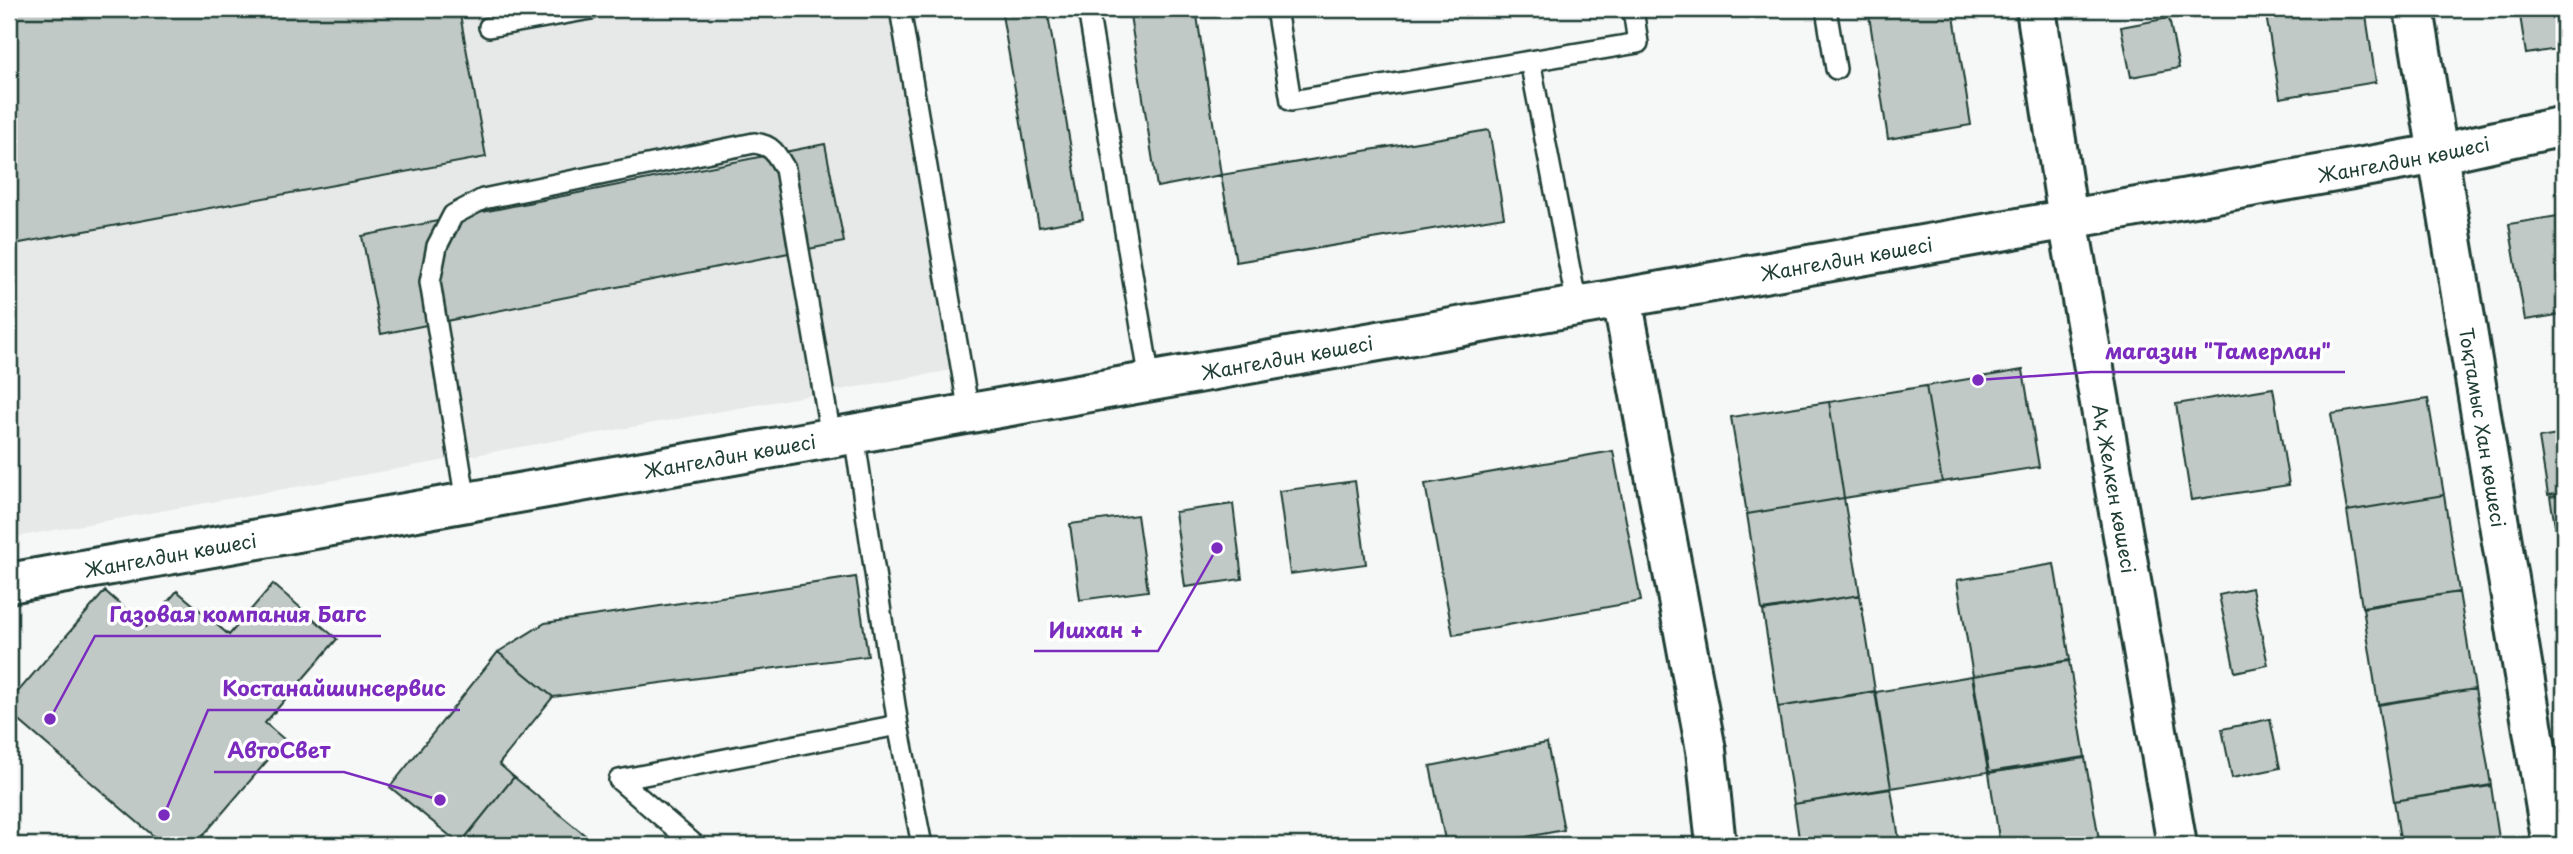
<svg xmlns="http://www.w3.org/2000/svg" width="2573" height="854" font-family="'Playpen Sans',sans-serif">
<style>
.built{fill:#e6e9e8}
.building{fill:#c0c9c6;stroke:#1f3d34;stroke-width:2}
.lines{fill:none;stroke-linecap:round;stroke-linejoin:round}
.service-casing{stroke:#1f3d34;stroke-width:24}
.minor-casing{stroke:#1f3d34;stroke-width:44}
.service{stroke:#fff;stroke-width:19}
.minor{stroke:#fff;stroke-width:38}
.labels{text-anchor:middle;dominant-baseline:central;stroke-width:7;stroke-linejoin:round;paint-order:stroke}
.street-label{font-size:19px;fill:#1f3d34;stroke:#fff}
.leader{fill:none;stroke:#7b2cbf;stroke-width:2.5}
.callout-dot{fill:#7b2cbf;stroke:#fff;stroke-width:2.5}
.callout-label{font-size:21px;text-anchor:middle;font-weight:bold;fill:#7b2cbf;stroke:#fff;stroke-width:7;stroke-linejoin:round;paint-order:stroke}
</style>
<rect width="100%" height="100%" fill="#f6f7f7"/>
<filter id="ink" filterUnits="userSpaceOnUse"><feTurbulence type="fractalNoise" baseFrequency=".0143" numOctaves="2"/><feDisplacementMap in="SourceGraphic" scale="14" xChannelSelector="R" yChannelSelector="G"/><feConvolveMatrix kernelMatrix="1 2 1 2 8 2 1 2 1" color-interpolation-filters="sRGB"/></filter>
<g filter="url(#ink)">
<path class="built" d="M9,9H889L952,370L9,538Z"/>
<path class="building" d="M9,9H459L486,157L9,245Z
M1001,9H1047L1083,219L1039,227Z
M1129,9H1196L1221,175L1157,187Z
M1868,9H1953L1971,125L1888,139Z
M2265,9H2365L2376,82L2280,98Z
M2519,9H2564V48L2526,54Z
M2169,18L2179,68L2131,77L2121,27Z
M1489,130L1504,217L1236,262L1221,175Z
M825,144L844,242L381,334L362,236Z
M2564,215V314L2525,320L2509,224Z
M2023,370L2039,467L1942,482L1926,386Z
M1926,386L1942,482L1844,498L1829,402Z
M2273,388L2289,485L2191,500L2176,404Z
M2428,399L2444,495L2347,511L2331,414Z
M1829,402L1844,498L1747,514L1731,417Z
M2564,434V493L2548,495L2539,438Z
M1613,451L1641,601L1453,635L1425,484Z
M1355,481L1366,564L1290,574L1279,491Z
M2444,495L2459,592L2362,607L2347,511Z
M2564,495V542L2558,543L2550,497Z
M1844,498L1860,595L1762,610L1747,514Z
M1233,504L1242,579L1185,587L1175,512Z
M1137,515L1148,591L1080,600L1070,524Z
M2054,564L2070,660L1973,676L1957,580Z
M856,577L868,656L553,697L498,652L545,623Z
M273,584L337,639L265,723L285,740L195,845H164L9,712V702L105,591L146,627L177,591L229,635Z
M2564,584V634L2556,585Z
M2252,588L2268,665L2235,672L2219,595Z
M2459,592L2475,689L2378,704L2363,608Z
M1860,595L1875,691L1778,707L1763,611Z
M498,652L553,697L499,764L514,777L460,844L390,787Z
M2069,661L2085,757L1989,772L1973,676Z
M1972,676L1988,772L1891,788L1876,692Z
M2475,689L2491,785L2394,801L2378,705Z
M1875,692L1891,788L1794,804L1778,707Z
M2270,719L2280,768L2232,778L2222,729Z
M1547,743L1564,830L1483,845H1446L1430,766Z
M2085,758L2100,845H2000L1989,773Z
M514,777L597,845L460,844Z
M2491,786L2500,845H2401L2394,801Z
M1891,789L1900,845H1800L1794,804Z"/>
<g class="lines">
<defs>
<path id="service" d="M900,9L969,413
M1088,9L1150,381
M1276,9L1291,101L1638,43L1633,9
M1826,9L1836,69
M489,27L591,9
M1530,61L1577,306
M854,434L898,725
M466,502L430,282L437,246L453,215L483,199L754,143C772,145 776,153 785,169L831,437
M695,845L619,780L898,725L922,845"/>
<g id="minor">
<path id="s1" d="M2036,9L2068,219L2177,845"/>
<path id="s2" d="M2414,9L2552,845"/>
<path d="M1622,298L1706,750L1716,845"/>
<path id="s3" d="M9,583L2437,154L2564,126"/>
</g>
</defs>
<use href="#service" class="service-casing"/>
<use href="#minor" class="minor-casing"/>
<use href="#service" class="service"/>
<use href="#minor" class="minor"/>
</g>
</g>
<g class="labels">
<g class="street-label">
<text stroke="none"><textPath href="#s3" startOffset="2432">Жангелдин көшесі</textPath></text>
<text stroke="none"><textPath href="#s3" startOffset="1866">Жангелдин көшесі</textPath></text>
<text stroke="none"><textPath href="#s3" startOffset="1298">Жангелдин көшесі</textPath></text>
<text stroke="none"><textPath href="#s2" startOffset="424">Тоқтамыс Хан көшесі</textPath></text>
<text stroke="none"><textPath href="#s3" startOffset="732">Жангелдин көшесі</textPath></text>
<text stroke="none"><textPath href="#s1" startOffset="486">Ақ Желкен көшесі</textPath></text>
<text stroke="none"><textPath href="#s3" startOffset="164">Жангелдин көшесі</textPath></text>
</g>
</g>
<path class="leader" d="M1978 380L2091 372H2345M50 719L95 636H381M1217 548L1158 651H1034M164 815L208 710H460M440 800L344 772H214"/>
<g class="callout-dot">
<circle cx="1978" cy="380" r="7"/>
<circle cx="50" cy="719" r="7"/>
<circle cx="1217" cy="548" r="7"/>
<circle cx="164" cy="815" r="7"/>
<circle cx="440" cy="800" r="7"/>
</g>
<g class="callout-label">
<text x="2218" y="359">магазин "Тамерлан"</text>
<text x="238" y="622">Газовая компания Багс</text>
<text x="1096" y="638">Ишхан +</text>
<text x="334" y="696">Костанайшинсервис</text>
<text x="279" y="758">АвтоСвет</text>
</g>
<rect width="2573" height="854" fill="none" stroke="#fff" stroke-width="35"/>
<rect x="18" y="18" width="2538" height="819" fill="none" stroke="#1f3d34" stroke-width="2.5" filter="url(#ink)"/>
</svg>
